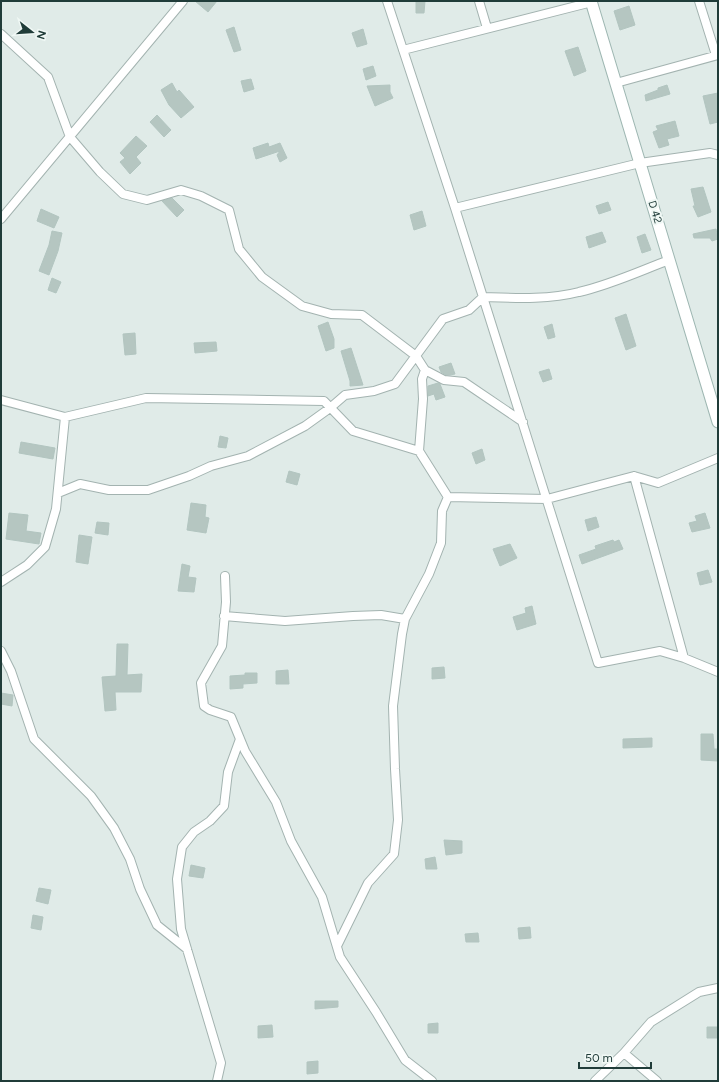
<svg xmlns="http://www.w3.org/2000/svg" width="719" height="1082" font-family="Figtree,sans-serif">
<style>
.building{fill:#b5c6c1;stroke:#b2c5c0}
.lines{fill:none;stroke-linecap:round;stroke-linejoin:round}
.street-casing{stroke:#a3b3b0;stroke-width:10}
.secondary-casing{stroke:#9eb7b2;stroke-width:13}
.street{stroke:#fff;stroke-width:8}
.secondary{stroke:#fff;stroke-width:11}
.labels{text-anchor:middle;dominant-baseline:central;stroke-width:4;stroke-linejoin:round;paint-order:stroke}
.street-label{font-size:11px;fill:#203c39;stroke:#f0f8f5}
</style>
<rect width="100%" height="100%" fill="#e0ebe8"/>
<path class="building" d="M195,1H217L208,12Z
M416,1H425L424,13H416Z
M629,6L635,25L620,30L614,11Z
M234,27L241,50L234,52L226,30Z
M363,29L367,44L357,47L352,33Z
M578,47L586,71L574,76L565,51Z
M373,66L376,76L366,80L363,69Z
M251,79L254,89L244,92L241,81Z
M172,83L177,92L179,90L194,107L181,118L169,105L161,90Z
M390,85V92L393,98L375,106L367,86Z
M667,85L670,94L646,101L645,95L658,90V88Z
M718,93V122L710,124L703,96Z
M157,115L171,130L164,137L150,122Z
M675,121L679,136L667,139L669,145L659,148L653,132L658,130L656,126Z
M136,136L147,146L136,157L141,163L130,174L120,162L125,158L120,153Z
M268,143L269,147L280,143L287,158L280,162L277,155L280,151L256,159L253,148Z
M703,187L711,212L698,217L693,206H695L691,189Z
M172,198L184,210L177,217L162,201Z
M608,202L611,210L599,214L596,206Z
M41,209L59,217L54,228L37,221Z
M422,211L426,226L414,230L410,215Z
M716,229L718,239L712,241L710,238H694L693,234Z
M52,231L62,233L58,251L49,275L39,271L49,245Z
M602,232L606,242L589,248L586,237Z
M645,234L651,250L642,253L637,237Z
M52,278L61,282L56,293L48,290Z
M626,314L636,346L626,350L615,318Z
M328,322L334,339V348L326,351L318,326Z
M552,324L555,337L548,339L544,327Z
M135,333L136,354L125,355L123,334Z
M216,342L217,351L195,353L194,343Z
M351,348L363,385L350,386V381L341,351Z
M451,363L455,374L450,375H446L441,372L439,367Z
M549,369L552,379L543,382L539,372Z
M438,383L440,384L445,397L436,400L434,394L428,396V386Z
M220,436L228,438L226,448L218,447Z
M21,442L55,448L53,459L19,453Z
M482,449L485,460L476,464L472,453Z
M289,471L300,474L297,485L286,482Z
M191,503L206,505L205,517L209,518L206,533L187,530Z
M9,513L28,515L26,531L41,533L39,544L6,539Z
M705,513L710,528L692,532L689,523L697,521L695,516Z
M596,517L599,527L588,531L585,520Z
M97,522L109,523L108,535L95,533Z
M79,535L92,537L88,564L76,562Z
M613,540L614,542L619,540L623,549L582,564L579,555L596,549L595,546Z
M510,544L517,558L500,566L493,549Z
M182,564L190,566L188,577L196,578L194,592L178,591Z
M708,570L712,582L700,585L697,573Z
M532,606L536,624L517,630L513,617L526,613L525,608Z
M117,644H128L127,675L142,674L141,692H115L116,710L105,711L102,677L116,676Z
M444,667L445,678L432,679V668Z
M288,670L289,684H276V671Z
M245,673H257V683L243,684V688L230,689V676L245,675Z
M1,693L13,695L12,706L1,704Z
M701,734H713L714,749H718V761L701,760Z
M652,738V747L623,748V739Z
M444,840L462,841V853L446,855Z
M435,857L437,869H426L425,859Z
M191,865L205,868L203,878L189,876Z
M39,888L51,890L48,904L36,901Z
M33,915L43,917L41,930L31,928Z
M530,927L531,938L519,939L518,928Z
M478,933L479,942H466L465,934Z
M315,1001H338V1007L315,1009Z
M438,1023V1033H428V1024Z
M272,1025L273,1037L258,1038V1026Z
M707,1027H718V1038H707Z
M318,1061V1073L307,1074V1062Z"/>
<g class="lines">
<defs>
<path id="street" d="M387,1L455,208L598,663L660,651L684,658L718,672
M479,1L487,28
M699,1L716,55
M1,34L48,77L70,137L100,172L123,194L147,200L181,190L201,196L229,210L239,249L262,277L302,306L331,314L362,315L416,356L425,370L444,380L464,382L523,422
M403,50L592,2
M616,83L718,55
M455,208L640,163L710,153L718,155
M1,219L183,1
M1,400L65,417L146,398L324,401L353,431L419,451L448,497L547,499L634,476L658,483L718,458
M419,451L423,399L422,379L425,370
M634,476L684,658
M58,493L80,484L109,490H148L189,476L211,466L248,456L305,426L330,408L345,395L374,391L395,384L443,319L469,310L483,297C514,298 548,300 579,292C610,285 640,271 669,260
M225,576L226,602L222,646L201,683L204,706L210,710L231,717L245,751L276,802L291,841L322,897L340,957L376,1012L405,1060L432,1081
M1,582L27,565L45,547L56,509L65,417
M224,616L285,621L353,616L381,615L405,619
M1,651L11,671L34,739L91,796L114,828L130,859L140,889L157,925L187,949
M337,946L368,883L394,854L398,820L395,769L393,706L402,634L405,619L429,574L441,543L442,511L448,497
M624,1053L657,1081
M217,1081L221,1063L181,929L177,879L182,847L194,832L210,821L224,806L228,772L240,739
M595,1081L624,1053L651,1022L699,992L718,988"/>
<path id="secondary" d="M591,1L718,422"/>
</defs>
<use href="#street" class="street-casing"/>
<use href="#secondary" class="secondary-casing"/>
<use href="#street" class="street"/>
<use href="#secondary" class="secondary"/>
</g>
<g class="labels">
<g class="street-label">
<text transform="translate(655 212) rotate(73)">D 42</text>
</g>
</g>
<rect width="719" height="1082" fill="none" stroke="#203c39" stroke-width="4"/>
<g transform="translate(32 32) rotate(107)" stroke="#f0f8f5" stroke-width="3" paint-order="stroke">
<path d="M0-3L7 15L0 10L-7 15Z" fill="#203c39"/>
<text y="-6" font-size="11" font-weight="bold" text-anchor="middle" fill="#203c39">N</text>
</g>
<path d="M579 1062v6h72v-6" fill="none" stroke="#203c39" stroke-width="2"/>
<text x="585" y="1062" font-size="12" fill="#203c39" stroke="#f0f8f5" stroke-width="3" paint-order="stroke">50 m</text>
</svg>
